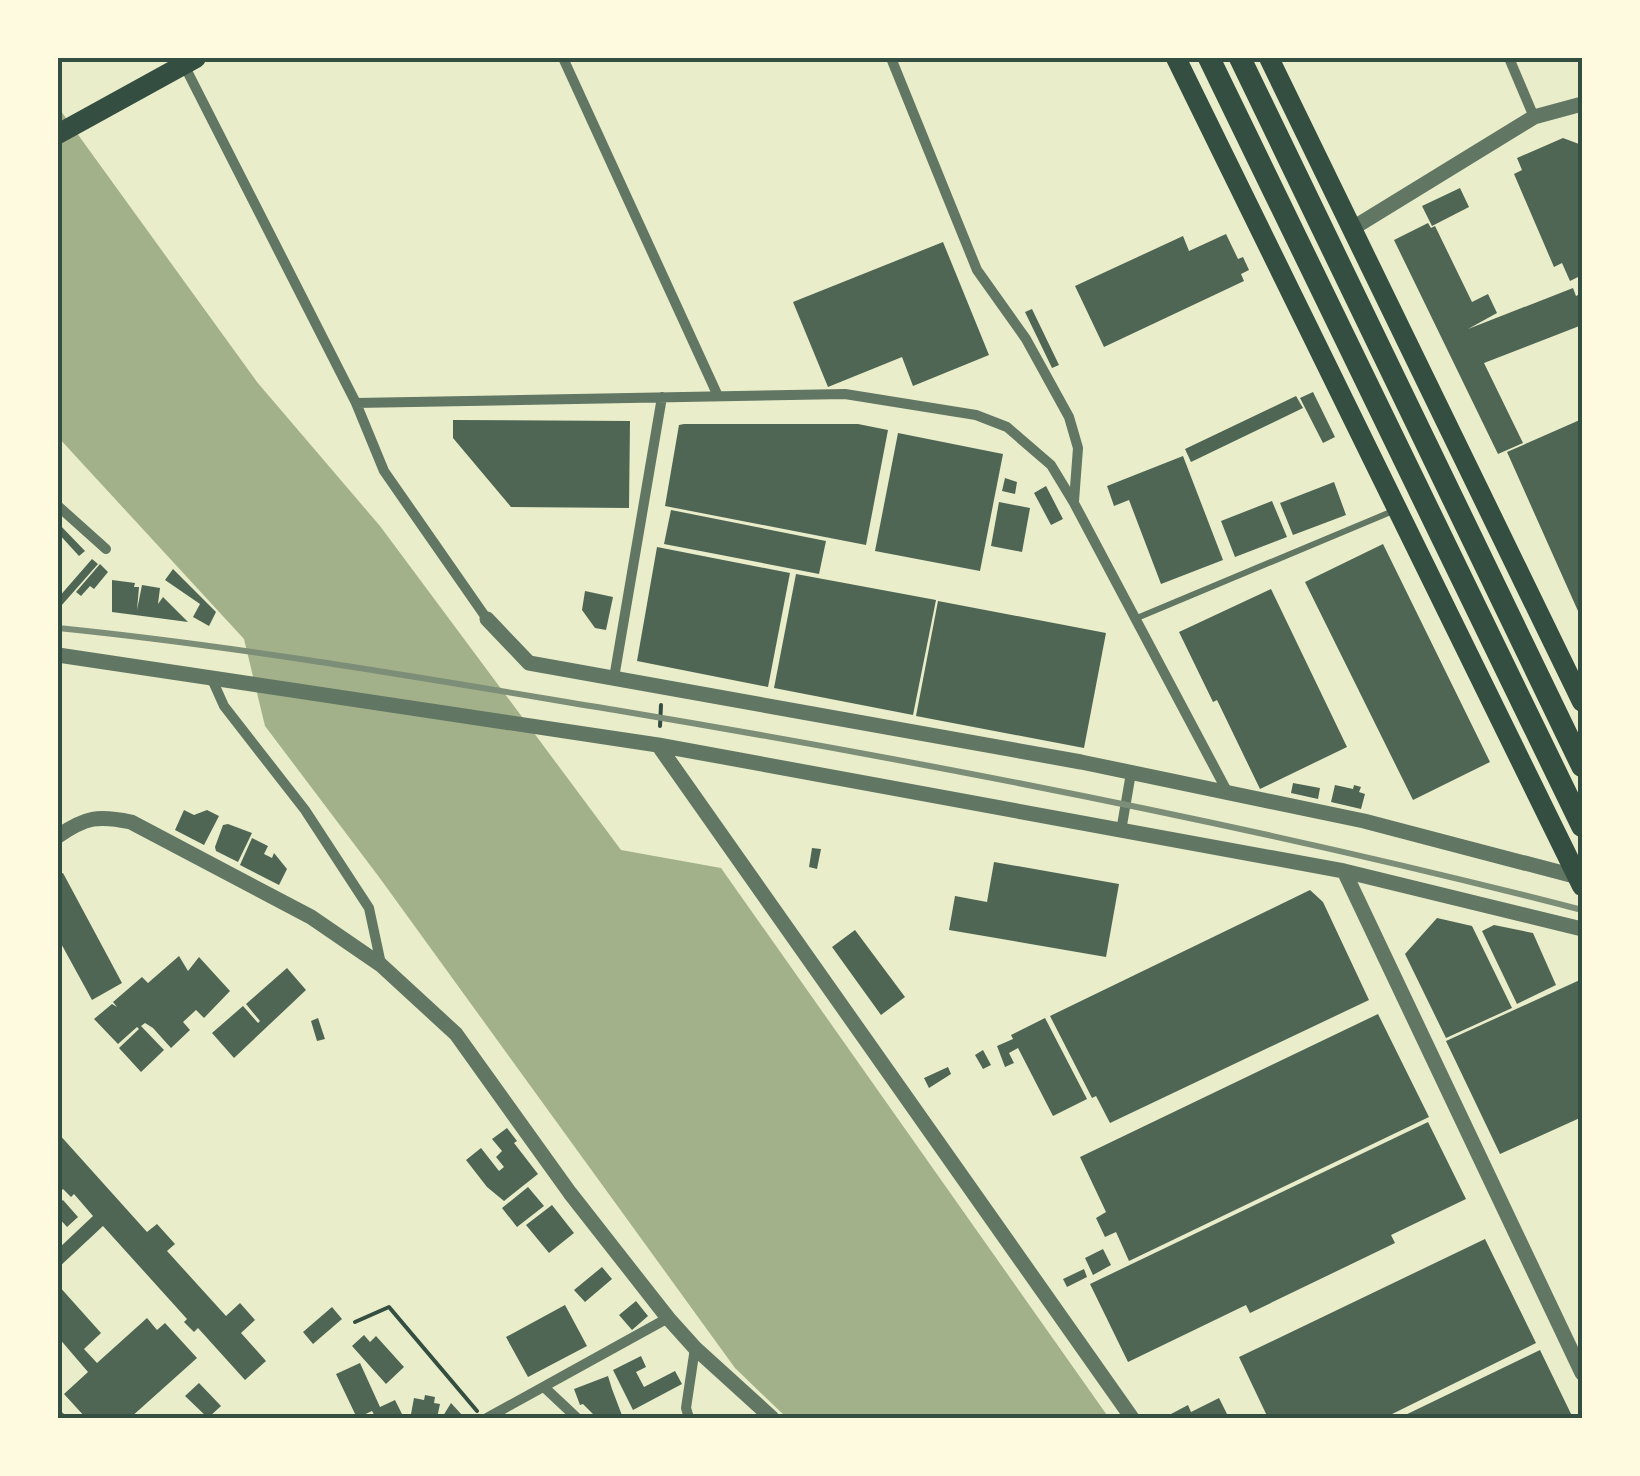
<svg xmlns="http://www.w3.org/2000/svg" width="1640" height="1476" font-family="'Varela Round',sans-serif">
<style>
.water{fill:#a3b18a}
.building{fill:#4f6655}
.lines{fill:none;stroke-linecap:round;stroke-linejoin:round}
.path{stroke:#344e41;stroke-width:4}
.service{stroke:#617663;stroke-width:6}
.minor{stroke:#617663;stroke-width:10}
.tertiary{stroke:#617663;stroke-width:15}
.primary{stroke:#344e41;stroke-width:20}
.trunk{stroke:#344e41;stroke-width:20}
.motorway{stroke:#344e41;stroke-width:22}
.rail{stroke:#7c8e77;stroke-width:6}
.neatline{fill:none;stroke:#344e41;stroke-width:4}
</style>
<rect width="100%" height="100%" fill="#e9edc9"/>
<path class="water" d="M58,107L257,382L380,526L621,850L721,868L1109,1418H787L735,1368L379,877L265,726L244,639L58,437Z"/>
<path class="building" d="M1563,138L1579,144L1582,152V275L1570,281L1562,263L1554,267L1514,174L1522,170L1517,158Z
M1460,188L1469,207L1432,226L1422,206Z
M1428,223L1431,228L1435,226L1472,302L1488,294L1497,313L1468,329L1573,288L1576,296L1582,293V325L1484,363L1523,443L1498,454L1394,240Z
M1226,234L1238,259L1243,257L1249,270L1241,274L1244,281L1104,347L1075,286L1183,236L1189,251Z
M943,242L989,355L913,386L902,357L828,387L793,302Z
M1032,309L1059,365L1052,368L1025,312Z
M1313,392L1335,437L1323,443L1300,398Z
M1296,396L1303,408L1191,462L1185,449Z
M1582,419V620L1507,452Z
M453,420L630,421L629,508L511,507L453,438Z
M684,424H858L888,430L866,545L665,506L679,425Z
M898,433L1003,454L980,571L875,551Z
M1183,456L1223,560L1161,584L1129,500L1114,506L1107,486Z
M1005,478L1017,482L1015,494L1002,491Z
M1334,482L1346,515L1293,535L1280,503Z
M1046,486L1063,519L1051,525L1034,493Z
M1272,501L1287,537L1235,557L1221,521Z
M999,502L1030,508L1022,552L991,546Z
M671,510L826,541L819,574L664,544Z
M58,523L85,551L79,556L58,533Z
M1383,544L1490,762L1413,800L1305,582Z
M657,547L790,573L768,687L637,661Z
M92,559L98,564L61,606L58,598Z
M100,564L108,572L94,589L90,586L81,596L76,592Z
M173,569L216,612L209,626L193,617L200,604L165,580Z
M796,574L936,600L913,715L774,688Z
M112,580L135,583L134,587H139L137,610L142,585L160,588L158,604L163,597L188,622L112,612Z
M1271,589L1347,747L1260,789L1217,700L1213,702L1179,632Z
M585,591L613,597L606,630L595,628L582,610Z
M938,601L1106,633L1084,748L916,716Z
M1293,783L1320,788L1318,799L1291,793Z
M1335,785L1353,789L1354,785L1361,787L1359,792L1365,794L1361,809L1331,802Z
M184,810L194,815L207,810L219,816L204,845L175,830Z
M228,824L252,833L238,862L216,851L215,847L223,825Z
M252,838L268,846L264,854L272,858L274,853L287,869L279,885L240,865Z
M812,848L821,849L817,869L809,867Z
M994,862L1119,884L1106,957L949,930L955,896L987,902Z
M63,873L122,983L92,1000L58,938V875Z
M1310,890L1323,902L1369,1000L1110,1123L1096,1096L1092,1098L1050,1016Z
M1437,918L1472,926L1512,1008L1446,1038L1405,954Z
M1494,925L1533,933L1556,985L1517,1004L1482,931Z
M855,930L905,997L881,1015L832,947Z
M179,956L188,971L199,957L230,991L204,1018L196,1010L183,1022L190,1030L171,1048L153,1028L145,1023L141,1026L164,1050L141,1072L119,1048L139,1029L137,1027L118,1044L94,1019L112,1004L117,1007L113,1002L142,977L148,983Z
M287,968L306,990L234,1058L212,1033L243,1006L258,1023L260,1021L246,1004Z
M1582,979V1117L1500,1154L1446,1041Z
M1378,1014L1429,1117L1129,1261L1116,1232L1105,1237L1096,1218L1106,1212L1080,1157Z
M318,1018L325,1039L317,1041L311,1021Z
M1045,1018L1087,1099L1053,1116L1018,1048L1009,1053L1014,1063L1005,1067L997,1046L1013,1039L1011,1035Z
M983,1050L991,1065L983,1069L975,1055Z
M948,1067L951,1074L929,1088L924,1078Z
M1428,1122L1466,1199L1391,1235L1395,1243L1250,1313L1246,1305L1128,1362L1090,1284Z
M507,1128L517,1141L514,1143L538,1174L504,1201L487,1187L466,1160L481,1148L499,1171L504,1167L496,1157L502,1151L492,1139Z
M58,1133L147,1232L157,1224L175,1244L167,1251L226,1316L240,1303L255,1320L241,1333L266,1361L245,1380L198,1328L194,1332L184,1322L187,1319L103,1226L58,1268V1249L93,1216L74,1194L71,1197L63,1189L58,1194Z
M528,1187L544,1206L517,1227L502,1208Z
M63,1200L78,1217L67,1227L58,1217V1204Z
M552,1205L574,1233L549,1253L526,1225Z
M1485,1239L1536,1343L1384,1418H1268L1239,1357Z
M1103,1249L1111,1265L1093,1275L1085,1258Z
M602,1267L612,1279L585,1302L574,1290Z
M1084,1269L1087,1277L1067,1287L1063,1279Z
M58,1285L101,1333L84,1349L97,1363L147,1318L157,1330L165,1323L197,1358L130,1418H86L64,1394L88,1372L58,1337Z
M636,1301L648,1316L632,1330L619,1315Z
M565,1305L587,1346L528,1377L506,1337Z
M332,1307L342,1319L313,1344L303,1332Z
M364,1335L370,1342L376,1336L404,1367L386,1384L352,1346Z
M1540,1350L1573,1418H1399Z
M641,1356L646,1367L636,1372L644,1387L675,1371L682,1384L633,1410L613,1370Z
M360,1363L380,1407L395,1400L402,1414L393,1418H376L372,1411L357,1418L336,1374Z
M608,1376L612,1389L623,1418H597L583,1404L580,1405L574,1389Z
M199,1383L221,1406L208,1418L185,1396Z
M425,1395L435,1397L434,1403L440,1404L437,1418H419V1416L411,1414L414,1398L424,1400Z
M1219,1398L1229,1418H1173L1171,1414L1188,1405L1191,1412Z
M451,1403L462,1415L458,1418L443,1416Z"/>
<g class="lines">
<path class="path" d="M660,726L661,705
M355,1322L389,1307L477,1411"/>
<path class="service" d="M1137,618L1393,511"/>
<path class="minor" d="M563,58L718,396
M891,58L977,270L1026,339L1069,417L1078,448L1074,501
M1509,58L1534,117
M183,63L356,403L384,471L487,619
M356,403L845,394L976,415L1007,427L1051,465L1074,503L1228,793
M58,506L106,549
M211,677L224,706L305,810L369,908L381,964
M614,678L662,397
M1121,831L1131,773
M544,1387L577,1418
M58,1415L61,1418
M487,1418L668,1318
M689,1418L686,1408L695,1348"/>
<path class="tertiary" d="M1353,228L1534,117L1582,104
M487,619L529,663L1081,762L1364,821L1578,877
M58,655L658,745L1344,871L1582,929
M658,745L1132,1418
M58,836C86,817 98,815 131,822L311,917L381,965L456,1034L570,1193L668,1318L695,1348L772,1418
M1344,871L1582,1373"/>
<path class="primary" d="M58,134L196,58"/>
<path class="trunk" d="M1176,58L1582,886
M1269,58L1582,702"/>
<path class="motorway" d="M1209,58L1582,826
M1240,58L1582,766"/>
<path class="rail" d="M58,628C246,647 434,680 621,711C943,765 1266,828 1582,910"/>
</g>
<rect width="1640" height="1476" fill="none" stroke="#fefae0" stroke-width="120"/>
<rect x="60" y="60" width="1520" height="1356" class="neatline"/>
</svg>
